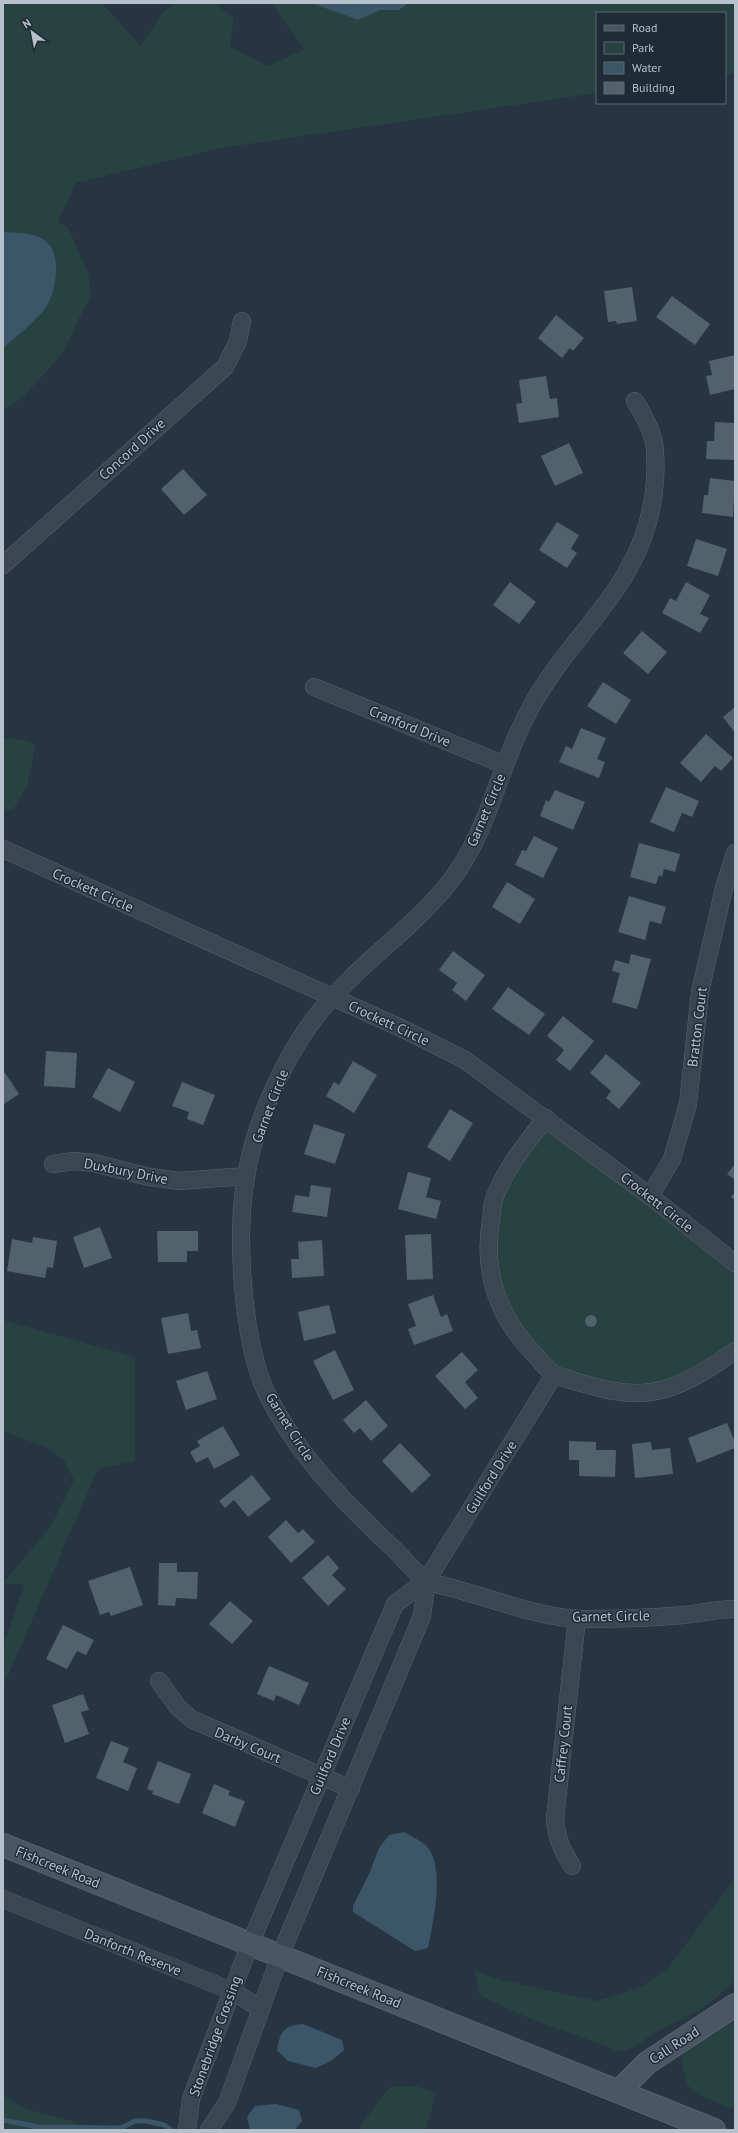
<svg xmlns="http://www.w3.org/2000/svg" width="738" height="2133" font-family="'PT Sans',sans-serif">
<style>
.green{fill:#284141}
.water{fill:#3c5669}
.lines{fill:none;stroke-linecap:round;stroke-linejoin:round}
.stream{stroke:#3c5669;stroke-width:5}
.building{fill:#51626d}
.street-casing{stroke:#58646e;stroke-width:18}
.secondary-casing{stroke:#58646e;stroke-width:24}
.street{stroke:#3a4750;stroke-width:17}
.secondary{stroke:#495663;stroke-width:22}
.labels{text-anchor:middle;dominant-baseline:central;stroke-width:3;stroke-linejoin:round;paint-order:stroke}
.street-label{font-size:14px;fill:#b7c1cb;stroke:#1f2c36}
</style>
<rect width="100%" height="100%" fill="#263541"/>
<path class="green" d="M3,3H102L141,46L161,15L173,3H213L234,17L230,47L269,66L304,49L271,3H311L358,20L380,10H399L409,3H735V73L725,75V13H597V93L221,148L76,183L58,222L68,227L89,276L91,296L79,318L70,339L58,359L22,398L3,411V348L45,309L32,235L3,232Z
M3,738L27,740L36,745L27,786L13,810L3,809Z
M546,1118L735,1263V1351L652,1392L554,1375L518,1337L489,1273L502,1184Z
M3,1320L135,1357V1461L98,1469L3,1687V1647L24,1585L3,1583L51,1526L74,1480L64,1460L45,1447L3,1431Z
M735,1878V1981L716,1998L699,2010L663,2028L632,2048L618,2052L611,2048L531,2019L479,1995L475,1971L502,1980L596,2001L621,1994L642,1986L667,1969Z
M735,2013V2110L701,2096L687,2085L681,2057L697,2036Z
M416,2086L436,2093L426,2130H357L390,2087Z
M3,2095L27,2109L75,2122L78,2130H3Z"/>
<path class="water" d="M311,3H409L399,10H380L358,20Z
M3,232C17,233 37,232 48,243C62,257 56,295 44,310C33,323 17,336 3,348Z
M405,1832C412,1837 424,1842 428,1848C445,1869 433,1923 428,1948L415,1951L353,1912V1906L370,1872L379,1848L389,1835Z
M303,2024L342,2040L344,2050L331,2061L316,2068L288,2061L277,2050C280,2032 284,2025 303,2024Z
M276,2104L299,2110L302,2121L295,2130H250L247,2117L255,2106Z"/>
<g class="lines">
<path class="stream" d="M3,2120L38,2127L121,2128L135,2121H146L164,2125L171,2130"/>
</g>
<path class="building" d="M632,287L637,321L617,324L616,321L608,322L604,291Z
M672,296L710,324L695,345L656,317Z
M556,315L584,338L573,351L570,348L562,358L538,338Z
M735,355V389L710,395L706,376L712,375L709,361Z
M546,376L550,399L557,398L559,417L519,423L516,404L522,403L519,380Z
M715,422L735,423V460L706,459L707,441H714Z
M569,443L583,473L555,486L541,456Z
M183,469L207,495L184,515L161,489Z
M710,478L735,481L733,517L702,513L704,495H708Z
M557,522L579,535L571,549L577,553L567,568L539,550Z
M696,539L727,549L718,576L687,566Z
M510,582L536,602L519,624L493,605Z
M686,582L710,595L700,614L709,618L700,633L662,613L670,598L676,601Z
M642,631L667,652L648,674L623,653Z
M603,682L631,700L616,724L587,706Z
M735,707V733L723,717Z
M581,728L606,738L597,759L605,762L599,778L559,762L566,746L572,749Z
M706,734L733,758L721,771L715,766L701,782L680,763Z
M666,787L699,801L692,817L682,813L674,832L650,822Z
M555,790L585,802L573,830L540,816L546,800L549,802Z
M534,836L558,848L543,878L515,865L522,850L526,851Z
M639,843L680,854L675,872L664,869L662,877L659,875L656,884L630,877Z
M507,882L535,899L520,924L492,907Z
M629,896L666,907L661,924L650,921L645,940L618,932Z
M453,951L485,975L466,1001L452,990L457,983L439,970Z
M631,954L651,959L637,1009L612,1002L620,973L612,971L615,960L629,964Z
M508,987L545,1014L529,1035L492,1009Z
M563,1016L594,1041L570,1071L556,1060L564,1050L547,1036Z
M46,1051L77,1053L75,1088L44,1086Z
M606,1054L641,1083L619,1109L606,1098L611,1091L590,1073Z
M353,1061L377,1075L354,1113L326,1096L334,1082L339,1085Z
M108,1068L135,1082L120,1112L92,1097Z
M3,1070L19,1094L4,1104L3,1102Z
M182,1082L215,1095L203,1125L187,1119L189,1112L172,1106Z
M450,1109L473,1123L450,1161L427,1147Z
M314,1124L345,1134L335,1164L304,1154Z
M735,1164V1180L727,1174Z
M408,1172L431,1178L426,1197L441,1201L436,1219L398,1209Z
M311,1185L331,1188L327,1217L292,1212L295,1195L309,1197Z
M735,1192V1200L731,1197Z
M100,1227L112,1258L84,1268L73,1237Z
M157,1231H198V1251H187V1262H158Z
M431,1234L433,1279L407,1280L405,1235Z
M33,1237L57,1241L53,1268L47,1267L45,1278L7,1271L12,1239L32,1243Z
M322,1240L324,1276L292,1278L291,1259H299L298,1242Z
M433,1295L441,1317L447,1314L453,1331L414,1345L408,1329L416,1326L408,1304Z
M329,1305L336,1333L304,1341L298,1312Z
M188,1313L191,1331L197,1330L201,1348L168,1354L161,1318Z
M585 1321a6 6 0 1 1 12 0a6 6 0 1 1-12 0Z
M335,1350L354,1390L333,1400L313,1361Z
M462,1352L478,1370L465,1382L478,1398L465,1409L435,1376Z
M207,1371L217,1399L186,1410L176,1381Z
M366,1400L388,1426L371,1441L360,1428L354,1433L343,1420Z
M727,1423L735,1442V1448L697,1463L688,1438Z
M223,1426L240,1455L214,1469L208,1457L196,1463L190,1452L200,1446L197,1441Z
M569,1441L596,1442V1450H616L615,1477L579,1476V1460H569Z
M651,1442L652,1450L670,1448L673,1474L635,1478L632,1444Z
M400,1443L431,1475L412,1493L382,1461Z
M252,1475L271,1499L248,1517L234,1500L225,1508L219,1501Z
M286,1520L298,1533L303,1529L315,1542L291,1563L268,1537Z
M328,1555L339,1568L332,1575L346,1589L328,1606L302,1578Z
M159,1563H177V1572H198L197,1599L176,1598L175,1606L158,1605Z
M130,1567L143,1605L111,1616L109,1612L100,1615L88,1581Z
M230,1601L253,1621L232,1644L209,1624Z
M63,1625L94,1640L86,1655L77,1651L67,1669L46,1659Z
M269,1666L309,1683L299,1705L276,1695L274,1701L257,1694Z
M83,1694L89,1710L81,1712L89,1734L65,1743L52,1705Z
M111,1741L129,1748L123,1762L137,1768L128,1791L96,1778Z
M158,1761L191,1774L179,1804L152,1794L153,1791L147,1789Z
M214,1784L230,1791L228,1795L245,1801L235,1827L202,1813Z"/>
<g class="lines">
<defs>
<path id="street" d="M635,401C655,433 657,444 655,481C648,583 576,625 531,707C499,764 490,831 449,883C411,930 360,963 322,1009C286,1052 255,1121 246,1177C236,1233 242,1317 258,1371C266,1397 283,1423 298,1445C326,1484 361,1518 396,1551C405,1560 416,1574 427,1580C436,1585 450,1587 459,1590C496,1600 545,1619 583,1619C616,1619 651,1618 684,1615C701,1613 718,1609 735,1609
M3,565L225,367L238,341L242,321
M314,687L505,765
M3,849L401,1028L465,1060L650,1196L735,1263
M546,1118C527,1142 505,1169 494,1199C492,1206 492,1213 491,1220C482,1273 498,1317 535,1355C541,1361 547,1370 554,1374C559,1377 566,1378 571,1380C598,1388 624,1396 651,1392C682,1388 710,1368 735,1351
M53,1164L74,1161L94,1163L149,1177L180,1181L246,1176
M650,1196L672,1159L688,1104L700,992L724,888L735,853
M159,1681L177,1706L191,1719L351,1789
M572,1866C562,1850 556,1837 555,1818L577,1619
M3,1899L232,1991L261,2009
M187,2130L191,2099L250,1944L395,1604L427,1580L554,1375
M209,2130L227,2103L280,1956L422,1616L427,1580"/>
<path id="secondary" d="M3,1845L714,2130
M619,2091L647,2063L735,2005"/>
</defs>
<use href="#street" class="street-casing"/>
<use href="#secondary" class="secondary-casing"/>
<use href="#street" class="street"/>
<use href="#secondary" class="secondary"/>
</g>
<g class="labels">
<g class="street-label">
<text transform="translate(132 449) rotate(-42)">Concord Drive</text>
<text transform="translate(410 726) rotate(22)">Cranford Drive</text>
<text transform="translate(486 810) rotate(-67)">Garnet Circle</text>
<text transform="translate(93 890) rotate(24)">Crockett Circle</text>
<text transform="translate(389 1023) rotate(25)">Crockett Circle</text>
<text transform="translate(697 1027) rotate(-83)">Bratton Court</text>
<text transform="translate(270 1106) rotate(-69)">Garnet Circle</text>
<text transform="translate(126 1171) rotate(11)">Duxbury Drive</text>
<text transform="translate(657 1202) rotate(38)">Crockett Circle</text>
<text transform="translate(290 1427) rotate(58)">Garnet Circle</text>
<text transform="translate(491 1477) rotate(-58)">Guilford Drive</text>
<text transform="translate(611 1616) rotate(-1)">Garnet Circle</text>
<text transform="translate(563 1744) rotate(-84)">Caffrey Court</text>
<text transform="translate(248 1745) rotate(23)">Darby Court</text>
<text transform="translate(330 1756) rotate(-67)">Guilford Drive</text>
<text transform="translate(58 1867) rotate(22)">Fishcreek Road</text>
<text transform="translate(133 1952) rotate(22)">Danforth Reserve</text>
<text transform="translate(359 1987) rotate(22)">Fishcreek Road</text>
<text transform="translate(215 2036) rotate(-70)">Stonebridge Crossing</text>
<text transform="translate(674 2045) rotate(-33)">Call Road</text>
</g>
</g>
<rect width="738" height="2133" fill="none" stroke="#b7c1cb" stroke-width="8"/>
<rect x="596" y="12" width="130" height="92" fill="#1f2c36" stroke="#5c6872"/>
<rect x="604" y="25" width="20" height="6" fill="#495663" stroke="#5c6872"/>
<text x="632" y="32" font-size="12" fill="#b7c1cb">Road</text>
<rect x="604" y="42" width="20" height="12" fill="#284141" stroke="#5c6872"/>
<text x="632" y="52" font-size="12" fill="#b7c1cb">Park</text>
<rect x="604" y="62" width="20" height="12" fill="#3c5669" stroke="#5c6872"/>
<text x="632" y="72" font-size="12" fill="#b7c1cb">Water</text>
<rect x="604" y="82" width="20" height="12" fill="#51626d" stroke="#5c6872"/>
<text x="632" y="92" font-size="12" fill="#b7c1cb">Building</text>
<g transform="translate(32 32) rotate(328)" stroke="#1f2c36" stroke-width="3" paint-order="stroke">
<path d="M0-3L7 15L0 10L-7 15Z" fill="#b7c1cb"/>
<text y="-6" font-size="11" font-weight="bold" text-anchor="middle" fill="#b7c1cb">N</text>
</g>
</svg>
